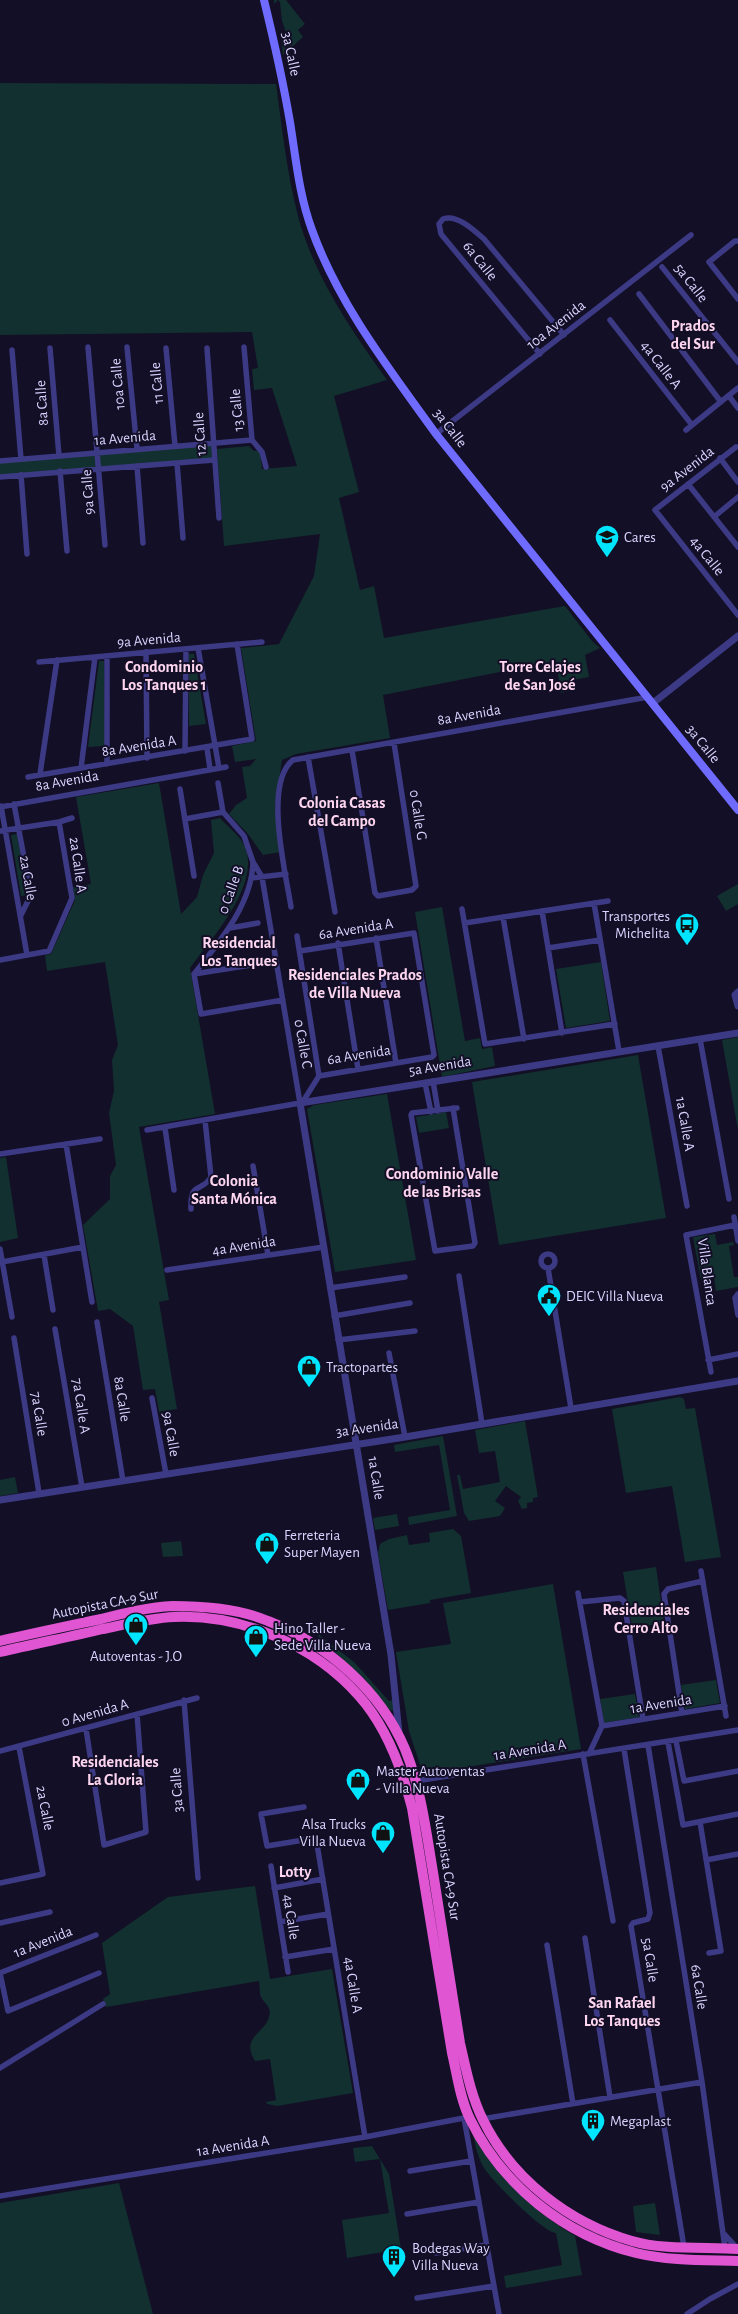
<svg xmlns="http://www.w3.org/2000/svg" width="738" height="2314" font-family="'Alegreya Sans',sans-serif">
<style>
.green{fill:#12302f}
.lines{fill:none;stroke-linecap:round;stroke-linejoin:round}
.minor{stroke:#3d3a85;stroke-width:5.5}
.tertiary{stroke:#3d3a85;stroke-width:7}
.secondary{stroke:#6f6bff;stroke-width:8}
.trunk{stroke:#e055d1;stroke-width:10}
.labels{text-anchor:middle;dominant-baseline:central;stroke-width:4;stroke-linejoin:round;paint-order:stroke}
.street-label{font-size:15px;fill:#d9d4ff;stroke:#130f26}
.poi-label{font-size:15px;fill:#d9d4ff;stroke:#130f26;text-anchor:start}
.neighbourhood-label{font-size:16px;font-weight:bold;fill:#ffd6f0;stroke:#130f26}
</style>
<rect width="100%" height="100%" fill="#130f26"/>
<path class="green" d="M274,0H286L305,24L298,30L303,37L283,55L281,36L286,32L282,21L280,2L278,0L274,4Z
M0,83L276,84C282,128 287,173 298,216C314,276 351,330 387,380L334,396L359,492L339,498L360,590L374,586L384,638L565,606L592,641L600,648L585,655L589,677L573,680L574,690L561,693L556,661L383,695L390,738L296,754L282,760L275,807L281,852L263,855L248,834L229,814L236,805L247,798L242,767L250,766L256,759L235,762L232,746L256,741L241,648L279,644L314,576L320,534L224,546L217,449L249,446L254,451L260,450L262,469L297,466L272,388L254,390L252,369L258,368L252,332L0,335Z
M213,443L214,460L0,477V461Z
M189,654H194L206,724L189,726Z
M99,661H104L105,746L88,747Z
M159,783L181,914L197,897L203,875L214,853L211,820L220,818C227,826 238,834 243,843C265,881 210,940 190,968L215,1114L139,1127L169,1300L159,1302L177,1409L159,1412L155,1389L143,1390L133,1326L110,1309L98,1311L83,1225L110,1199V1176L116,1165L109,1113L114,1091L112,1060L118,1045L105,962L47,971L45,955L51,954L75,900L73,887L91,884L76,797Z
M17,834L28,895L21,896L11,835Z
M738,884V904L726,911L717,896Z
M442,907L465,1041L480,1038L482,1049L492,1047L495,1066L442,1077L415,912Z
M601,962L610,1021L566,1028L556,969Z
M738,1037V1130L722,1040Z
M638,1055L666,1218L499,1245L472,1082Z
M387,1094L416,1260L335,1272L307,1109L314,1105Z
M446,1112L449,1128L419,1133L416,1117Z
M6,1157L18,1238L0,1242V1158Z
M715,1234L717,1245L733,1242L734,1245L729,1246L734,1277H738V1287L716,1291L714,1278L701,1280L693,1237Z
M680,1397L684,1399L686,1409L695,1408L721,1557L685,1562L672,1486L626,1493L612,1409Z
M525,1421L538,1497L533,1498V1502L527,1503V1508L522,1509L518,1501L521,1497L506,1486L495,1501L505,1508L500,1516L469,1521L464,1513L457,1475H460L463,1489L500,1482L495,1451L479,1453L475,1430Z
M443,1436L457,1516L409,1525L408,1517L450,1510L439,1445L395,1452L394,1445Z
M15,1477L18,1493L0,1496V1480Z
M397,1514L399,1526L375,1530L373,1518Z
M453,1529L461,1536L471,1593L430,1600V1603L388,1610L378,1553L380,1544L389,1539L407,1535L409,1545L430,1542L429,1533Z
M181,1541L183,1556L163,1557L161,1543Z
M656,1567L664,1623L632,1628L623,1572Z
M553,1584L581,1749L423,1774L409,1731L396,1652L451,1644L443,1603Z
M318,1634L354,1662L389,1701L394,1700V1711L389,1710L364,1678L319,1639Z
M716,1680L720,1703L685,1709L681,1685Z
M635,1694L639,1717L604,1723L600,1699Z
M255,1886L270,1979L332,1969L353,2093L277,2106L267,2104L266,2102L276,2100L270,2059L255,2061C240,2037 265,2033 269,2017C272,2006 265,2005 261,1997C259,1993 260,1985 259,1981L106,2007L103,1999L110,1994L102,1943L168,1897Z
M473,2134C499,2176 532,2211 575,2236L582,2275L506,2288L504,2276L562,2265L556,2233C543,2232 492,2181 484,2168C478,2158 475,2145 473,2134Z
M372,2146L389,2174L401,2249L347,2258L342,2220L389,2213L380,2159L355,2162L353,2148Z
M119,2183L153,2314H0V2203Z
M655,2203L660,2235L636,2232L633,2206Z"/>
<g class="lines">
<path class="minor" d="M738,241H735L709,262L738,299
M662,267L738,362
M639,294L721,402
M610,320L692,425
M88,347L105,545
M127,347L137,449
M244,347L252,440L262,452L266,467
M50,348L59,456
M166,348L175,446
M207,348L219,518
M12,350L21,459
M540,354L441,234L439,224L443,219C457,214 474,230 484,239L564,335
M729,396L738,408
M686,430L738,388
M436,434L691,235
M736,447L655,510L738,615
M720,458L738,482
M0,461L252,440
M177,463L183,538
M137,466L143,543
M60,471L67,551
M21,475L27,554
M0,477L214,460
M688,484L738,547
M714,517L738,497
M198,648L219,768
M146,652L147,758
M107,656V764
M39,662L262,642
M207,748L210,769
M352,750L375,893L378,896L412,890L416,886L394,743
M185,751L186,649
M308,757L335,912
M81,768L95,657
M40,774L57,660
M28,777L252,739L237,644
M180,789L194,876
M14,804L31,895L21,915
M1,806L27,955
M0,807L226,767
M185,819L223,812
M0,831L59,822
M251,878L286,874
M594,903L619,1051
M291,907C286,874 263,783 293,760L648,697
M462,909L485,1044L615,1024
M542,911L562,1033
M503,917L524,1039
M465,923L608,901
M230,928L258,923
M297,936L319,1076
M376,938L396,1063
M338,943L358,1069
M548,948L600,940
M300,951L414,933L434,1055L432,1057L319,1076L302,1103
M0,960L49,951L72,898L59,822L72,818
M194,974C219,942 252,905 253,862
M194,974L201,1014L283,1000
M194,974L263,963
M700,1039L729,1199
M658,1046L687,1206
M433,1081L438,1111
M425,1083L431,1112
M453,1108L475,1243L473,1246L435,1251L411,1115L412,1113L457,1108
M165,1128L174,1190
M147,1130L300,1103L262,877L253,862L244,836L223,812L218,783
M66,1144L92,1302
M0,1154L100,1139
M253,1166L268,1255
M191,1209C190,1180 202,1193 211,1177L205,1120
M734,1217L738,1241
M0,1249L12,1317
M541 1261a7 7 0 1 1 14 0a7 7 0 1 1-14 0Z
M44,1255L53,1310
M2,1262L83,1247
M548,1268L571,1408
M167,1270L324,1247
M459,1276L482,1424
M330,1288L405,1277
M738,1294L735,1298L738,1315
M334,1316L410,1303
M97,1322L123,1481
M55,1329L82,1487
M14,1338L39,1493
M338,1340L415,1331
M389,1353L405,1437
M708,1360L738,1354
M711,1372L686,1235L735,1225
M152,1398L166,1474
M701,1571L726,1716
M578,1593L602,1726L589,1754
M580,1602L620,1598L624,1601L643,1719
M184,1700L198,1878
M682,1713L664,1594L668,1589L703,1581
M602,1726L725,1706
M86,1729L104,1845L146,1832L137,1714
M676,1741L684,1781L738,1771
M668,1742L683,1825L738,1814
M648,1745L702,2082L725,2248
M624,1749L650,1913L648,1919L633,1923L631,1926L684,2247
M0,1751L197,1698
M583,1754L613,1921
M416,1781L738,1730
M304,1807L261,1814L267,1846L316,1838L365,2137
M700,1822L721,1951L709,1953
M706,1860L738,1854
M271,1866L288,1972
M0,1883L43,1874L19,1747
M274,1888L323,1879
M280,1922L328,1914
M0,1923L50,1912
M585,1938L610,2097
M547,1945L573,2104
M285,1957L334,1949
M0,1973L8,2011L99,1973
M0,1973L96,1935
M0,2068L103,2004
M464,2118L499,2314
M482,2119L702,2082
M410,2171L471,2161
M0,2196L365,2137L469,2117
M407,2214L479,2202
M724,2234L738,2249
M436,2253L486,2245
M417,2298L494,2286
M687,2314L710,2299L738,2284"/>
<path class="tertiary" d="M653,703L738,636
M738,992L735,995L738,1006
M0,1500L405,1437L738,1381
M399,1733L391,1655L300,1103L738,1033"/>
<path class="secondary" d="M264,0C274,41 283,81 290,122C296,159 299,195 312,230C339,305 390,370 436,434L738,810"/>
<path class="trunk" d="M0,1641C34,1633 68,1626 101,1619C125,1613 149,1607 173,1606C204,1606 240,1609 268,1621C327,1644 380,1690 405,1749C421,1788 426,1831 433,1872C442,1929 451,1986 460,2043C466,2069 471,2096 483,2120C512,2179 569,2223 632,2241C661,2250 707,2247 738,2249
M0,1652C34,1644 69,1637 103,1629C127,1624 150,1618 174,1617C242,1614 314,1645 359,1696C386,1726 402,1769 412,1808L452,2053C457,2074 460,2099 470,2119C502,2185 564,2235 636,2253C669,2261 705,2260 738,2261"/>
</g>
<defs>
<symbol id="school-pin" viewBox="-11 -11 22 30"><path d="M0 17L-7.5 6A9.5 9.5 0 1 1 7.5 6Z" fill="#00e5ff" stroke="#130f26"/><path d="M0-5L7-2L0 1L-7-2ZM-4 1L0 2.5L4 1V4Q0 6-4 4Z" fill="#111"/></symbol>
<symbol id="bus-pin" viewBox="-11 -11 22 30"><path d="M0 17L-7.5 6A9.5 9.5 0 1 1 7.5 6Z" fill="#00e5ff" stroke="#130f26"/><path d="M-5-6H5V4H4V6H2V4H-2V6H-4V4H-5ZM-3.5-4V0h7V-4ZM-3.5 1.2v1.5H-2V1.2ZM2 1.2v1.5H3.5V1.2Z" fill="#111"/></symbol>
<symbol id="civic-pin" viewBox="-11 -11 22 30"><path d="M0 17L-7.5 6A9.5 9.5 0 1 1 7.5 6Z" fill="#00e5ff" stroke="#130f26"/><path d="M-.6-6.5H3V-4.5H.6V-3L4-1V1h2V6H-6V1h2V-1L-.6-3ZM-1.2 2.5V6h2.4V2.5Z" fill="#111"/></symbol>
<symbol id="shop-pin" viewBox="-11 -11 22 30"><path d="M0 17L-7.5 6A9.5 9.5 0 1 1 7.5 6Z" fill="#00e5ff" stroke="#130f26"/><path d="M-5-2.5h2.3a2.7 3.5 0 0 1 5.4 0H5L5.5 6h-11ZM-1.5-2.5h3a1.5 2.3 0 0 0-3 0Z" fill="#111"/></symbol>
<symbol id="building-pin" viewBox="-11 -11 22 30"><path d="M0 17L-7.5 6A9.5 9.5 0 1 1 7.5 6Z" fill="#00e5ff" stroke="#130f26"/><path d="M-4-6H4V6H1V3H-1V6H-4ZM-2.5-4.3h1.7v1.8h-1.7ZM.8-4.3h1.7v1.8H.8ZM-2.5-1h1.7V.8h-1.7ZM.8-1h1.7V.8H.8Z" fill="#111"/></symbol>
</defs>
<g fill-rule="evenodd">
<use href="#school-pin" x="593" y="523" width="28" height="38"/>
<use href="#bus-pin" x="673" y="911" width="28" height="38"/>
<use href="#civic-pin" x="535" y="1282" width="28" height="38"/>
<use href="#shop-pin" x="295" y="1353" width="28" height="38"/>
<use href="#shop-pin" x="253" y="1530" width="28" height="38"/>
<use href="#shop-pin" x="122" y="1611" width="28" height="38"/>
<use href="#shop-pin" x="242" y="1623" width="28" height="38"/>
<use href="#shop-pin" x="344" y="1766" width="28" height="38"/>
<use href="#shop-pin" x="369" y="1819" width="28" height="38"/>
<use href="#building-pin" x="579" y="2107" width="28" height="38"/>
<use href="#building-pin" x="380" y="2243" width="28" height="38"/>
</g>
<g class="labels">
<g class="street-label">
<text transform="translate(291 54) rotate(78)">3a Calle</text>
<text transform="translate(480 261) rotate(51)">6a Calle</text>
<text transform="translate(691 283) rotate(52)">5a Calle</text>
<text transform="translate(556 325) rotate(-38)">10a Avenida</text>
<text transform="translate(661 365) rotate(52)">4a Calle A</text>
<text transform="translate(157 383) rotate(-95)">11 Calle</text>
<text transform="translate(118 384) rotate(-95)">10a Calle</text>
<text transform="translate(42 403) rotate(-94)">8a Calle</text>
<text transform="translate(237 410) rotate(-95)">13 Calle</text>
<text transform="translate(450 428) rotate(52)">3a Calle</text>
<text transform="translate(200 434) rotate(-94)">12 Calle</text>
<text transform="translate(125 438) rotate(-5)">1a Avenida</text>
<text transform="translate(687 469) rotate(-38)">9a Avenida</text>
<text transform="translate(88 492) rotate(-94)">9a Calle</text>
<text transform="translate(707 556) rotate(51)">4a Calle</text>
<text transform="translate(149 640) rotate(-5)">9a Avenida</text>
<text transform="translate(469 715) rotate(-10)">8a Avenida</text>
<text transform="translate(703 744) rotate(51)">3a Calle</text>
<text transform="translate(139 746) rotate(-9)">8a Avenida A</text>
<text transform="translate(67 781) rotate(-10)">8a Avenida</text>
<text transform="translate(418 815) rotate(81)">0 Calle G</text>
<text transform="translate(78 865) rotate(82)">2a Calle A</text>
<text transform="translate(28 878) rotate(80)">2a Calle</text>
<text transform="translate(231 890) rotate(-70)">0 Calle B</text>
<text transform="translate(356 929) rotate(-9)">6a Avenida A</text>
<text transform="translate(303 1044) rotate(80)">0 Calle C</text>
<text transform="translate(359 1055) rotate(-9)">6a Avenida</text>
<text transform="translate(440 1066) rotate(-9)">5a Avenida</text>
<text transform="translate(685 1124) rotate(80)">1a Calle A</text>
<text transform="translate(244 1246) rotate(-9)">4a Avenida</text>
<text transform="translate(707 1272) rotate(82)">Villa Blanca</text>
<text transform="translate(122 1399) rotate(81)">8a Calle</text>
<text transform="translate(81 1406) rotate(81)">7a Calle A</text>
<text transform="translate(39 1414) rotate(81)">7a Calle</text>
<text transform="translate(367 1428) rotate(-8)">3a Avenida</text>
<text transform="translate(171 1434) rotate(80)">9a Calle</text>
<text transform="translate(376 1478) rotate(81)">1a Calle</text>
<text transform="translate(105 1604) rotate(-11)">Autopista CA-9 Sur</text>
<text transform="translate(661 1704) rotate(-9)">1a Avenida</text>
<text transform="translate(95 1713) rotate(-16)">0 Avenida A</text>
<text transform="translate(530 1750) rotate(-9)">1a Avenida A</text>
<text transform="translate(177 1790) rotate(-94)">3a Calle</text>
<text transform="translate(45 1808) rotate(79)">2a Calle</text>
<text transform="translate(447 1867) rotate(81)">Autopista CA-9 Sur</text>
<text transform="translate(291 1917) rotate(81)">4a Calle</text>
<text transform="translate(43 1942) rotate(-22)">1a Avenida</text>
<text transform="translate(650 1960) rotate(81)">5a Calle</text>
<text transform="translate(353 1985) rotate(81)">4a Calle A</text>
<text transform="translate(699 1987) rotate(81)">6a Calle</text>
<text transform="translate(233 2146) rotate(-9)">1a Avenida A</text>
</g>
<g class="poi-label">
<text x="624" y="537">Cares</text>
<text x="670" y="916" text-anchor="end">Transportes<tspan x="670" dy="17">Michelita</tspan></text>
<text x="566" y="1296">DEIC Villa Nueva</text>
<text x="326" y="1367">Tractopartes</text>
<text x="284" y="1535">Ferreteria<tspan x="284" dy="17">Super Mayen</tspan></text>
<text x="274" y="1628">Hino Taller -<tspan x="274" dy="17">Sede Villa Nueva</tspan></text>
<text x="136" y="1656" text-anchor="middle">Autoventas - J.O</text>
<text x="376" y="1771">Master Autoventas<tspan x="376" dy="17">- Villa Nueva</tspan></text>
<text x="366" y="1824" text-anchor="end">Alsa Trucks<tspan x="366" dy="17">Villa Nueva</tspan></text>
<text x="610" y="2121">Megaplast</text>
<text x="412" y="2248">Bodegas Way<tspan x="412" dy="17">Villa Nueva</tspan></text>
</g>
<g class="neighbourhood-label">
<text x="693" y="326">Prados<tspan x="693" dy="18">del Sur</tspan></text>
<text x="164" y="667">Condominio<tspan x="164" dy="18">Los Tanques 1</tspan></text>
<text x="540" y="667">Torre Celajes<tspan x="540" dy="18">de San José</tspan></text>
<text x="342" y="803">Colonia Casas<tspan x="342" dy="18">del Campo</tspan></text>
<text x="239" y="943">Residencial<tspan x="239" dy="18">Los Tanques</tspan></text>
<text x="355" y="975">Residenciales Prados<tspan x="355" dy="18">de Villa Nueva</tspan></text>
<text x="442" y="1174">Condominio Valle<tspan x="442" dy="18">de las Brisas</tspan></text>
<text x="234" y="1181">Colonia<tspan x="234" dy="18">Santa Mónica</tspan></text>
<text x="646" y="1610">Residenciales<tspan x="646" dy="18">Cerro Alto</tspan></text>
<text x="115" y="1762">Residenciales<tspan x="115" dy="18">La Gloria</tspan></text>
<text x="295" y="1872">Lotty</text>
<text x="622" y="2003">San Rafael<tspan x="622" dy="18">Los Tanques</tspan></text>
</g>
</g>
</svg>
